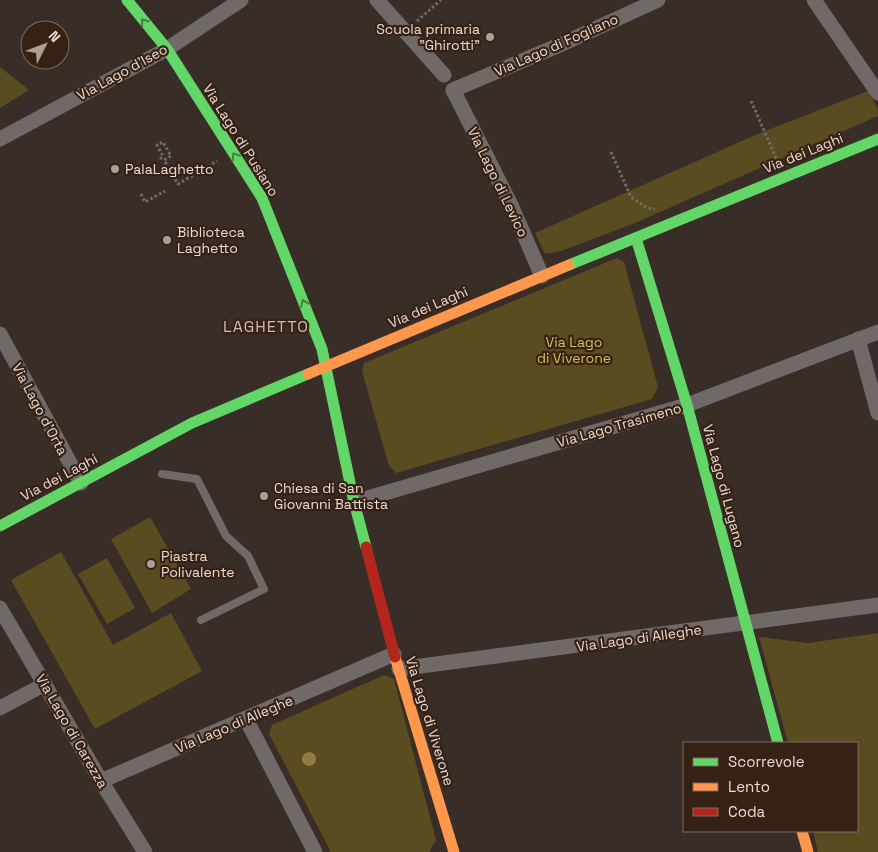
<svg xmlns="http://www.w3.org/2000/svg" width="878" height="852" font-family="'Space Grotesk',sans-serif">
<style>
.green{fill:#594c21}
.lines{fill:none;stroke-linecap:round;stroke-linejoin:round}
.path{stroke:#726c69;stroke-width:3;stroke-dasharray:2.5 2.5;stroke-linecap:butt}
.lane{stroke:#6f6968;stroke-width:8}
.street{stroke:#6f6968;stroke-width:15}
.fast{stroke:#63d668;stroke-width:11}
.slow{stroke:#ff974d;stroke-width:11}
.jam{stroke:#b3261e;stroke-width:11}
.tree{fill:#917d42}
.oneway{stroke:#4c7c3e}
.poi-dot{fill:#ac9e97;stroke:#362115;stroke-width:2}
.labels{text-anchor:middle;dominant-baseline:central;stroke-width:4.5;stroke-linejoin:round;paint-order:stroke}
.poi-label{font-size:14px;fill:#eadbd3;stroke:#362115;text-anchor:start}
.street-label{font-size:14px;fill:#eadbd3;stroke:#362115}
.park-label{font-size:14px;fill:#d9bf59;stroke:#362115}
.quarter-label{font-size:16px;letter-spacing:1px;fill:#d6baab;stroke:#362115}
</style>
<rect width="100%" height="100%" fill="#392d27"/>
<path class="green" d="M0,67L29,90L0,108Z
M868,91L878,109V116L635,223L561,251L545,254L535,233L760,133Z
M617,258L624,262L658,387L652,399L396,473L389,466L362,371L364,363Z
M150,517L191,589L152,613L111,539Z
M61,552L113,645L171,613L202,671L95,729L11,580Z
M107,558L135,608L107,624L78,574Z
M878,633V852H818L813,831H857V743H788L759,637L808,643Z
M384,675L394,679L436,840L429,852H331L269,734L272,725Z"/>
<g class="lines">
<path class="path" d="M417,21L441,0
M751,101L777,160
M611,152L631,197L647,208L655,209
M160,159L163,156L157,145L163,142L171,156L164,160L178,184L217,161
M141,194L145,202L165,191"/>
<path class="lane" d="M162,474L197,479L226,536L248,556L264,589L201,620"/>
<path class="street" d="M377,0L444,75
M814,0L878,93
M0,139L167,49L241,0
M542,276L511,205L453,90L562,44L658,0
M0,334L81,483
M858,339L878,413
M354,502L687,405L878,332
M0,608L101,781L145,852
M399,669L878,605
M0,708L45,684
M246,719L315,852
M101,781L394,654"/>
<path class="fast" d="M127,0L167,49L262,198L322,349L354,502L366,547
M636,238L687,405L778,743
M569,265L878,139
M0,526L192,423L308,374"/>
<path class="slow" d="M308,374L569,265
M395,657L454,852
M802,831L808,852"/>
<path class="jam" d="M366,547L395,657"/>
</g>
<circle class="tree" cx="309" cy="759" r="7"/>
<defs><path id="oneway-chevron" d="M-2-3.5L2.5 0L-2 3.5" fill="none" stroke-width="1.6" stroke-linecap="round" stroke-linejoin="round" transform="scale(1.25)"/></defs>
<g class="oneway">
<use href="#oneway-chevron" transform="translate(144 22) rotate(-129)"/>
<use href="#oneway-chevron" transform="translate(235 156) rotate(-123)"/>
<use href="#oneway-chevron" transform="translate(304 303) rotate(-112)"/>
</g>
<g class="poi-dot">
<circle cx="490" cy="37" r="5"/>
<circle cx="115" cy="169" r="5"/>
<circle cx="167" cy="240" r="5"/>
<circle cx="264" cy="496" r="5"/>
<circle cx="151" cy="564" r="5"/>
</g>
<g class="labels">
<g class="poi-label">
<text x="480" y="29" text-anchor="end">Scuola primaria<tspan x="480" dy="16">"Ghirotti"</tspan></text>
<text x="125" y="169">PalaLaghetto</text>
<text x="177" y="232">Biblioteca<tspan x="177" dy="16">Laghetto</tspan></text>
<text x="274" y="488">Chiesa di San<tspan x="274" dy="16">Giovanni Battista</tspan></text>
<text x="161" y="556">Piastra<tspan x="161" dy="16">Polivalente</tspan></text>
</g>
<g class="street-label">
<text transform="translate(556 45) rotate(-24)">Via Lago di Fogliano</text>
<text transform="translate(122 72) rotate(-29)">Via Lago d'Iseo</text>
<text transform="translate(241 140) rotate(58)">Via Lago di Pusiano</text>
<text transform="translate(803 153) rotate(-22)">Via dei Laghi</text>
<text transform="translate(498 182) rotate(64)">Via Lago di Levico</text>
<text transform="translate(428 307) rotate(-23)">Via dei Laghi</text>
<text transform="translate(40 409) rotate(62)">Via Lago d'Orta</text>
<text transform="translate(619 425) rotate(-16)">Via Lago Trasimeno</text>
<text transform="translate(59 477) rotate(-28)">Via dei Laghi</text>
<text transform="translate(724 486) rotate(75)">Via Lago di Lugano</text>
<text transform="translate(639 638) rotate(-8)">Via Lago di Alleghe</text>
<text transform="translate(430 721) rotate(73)">Via Lago di Viverone</text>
<text transform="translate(234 724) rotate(-23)">Via Lago di Alleghe</text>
<text transform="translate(72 731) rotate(60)">Via Lago di Carezza</text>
</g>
<g class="park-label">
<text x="574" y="342">Via Lago<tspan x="574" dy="16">di Viverone</tspan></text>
</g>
<g class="quarter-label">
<text x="266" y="326">LAGHETTO</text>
</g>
</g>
<rect x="683" y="742" width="175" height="90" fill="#362115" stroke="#7e6b61"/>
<rect x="693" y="758" width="25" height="8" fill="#63d668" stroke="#7e6b61"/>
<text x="728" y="767" font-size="15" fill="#eadbd3">Scorrevole</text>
<rect x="693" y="783" width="25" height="8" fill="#ff974d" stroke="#7e6b61"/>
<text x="728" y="792" font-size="15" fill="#eadbd3">Lento</text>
<rect x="693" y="808" width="25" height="8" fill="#b3261e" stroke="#7e6b61"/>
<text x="728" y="817" font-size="15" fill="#eadbd3">Coda</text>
<g transform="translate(45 45) rotate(48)"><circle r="24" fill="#362115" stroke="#7e6b61"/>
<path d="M0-4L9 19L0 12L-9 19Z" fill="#ac9e97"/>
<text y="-8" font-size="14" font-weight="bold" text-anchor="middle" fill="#eadbd3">N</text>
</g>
</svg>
